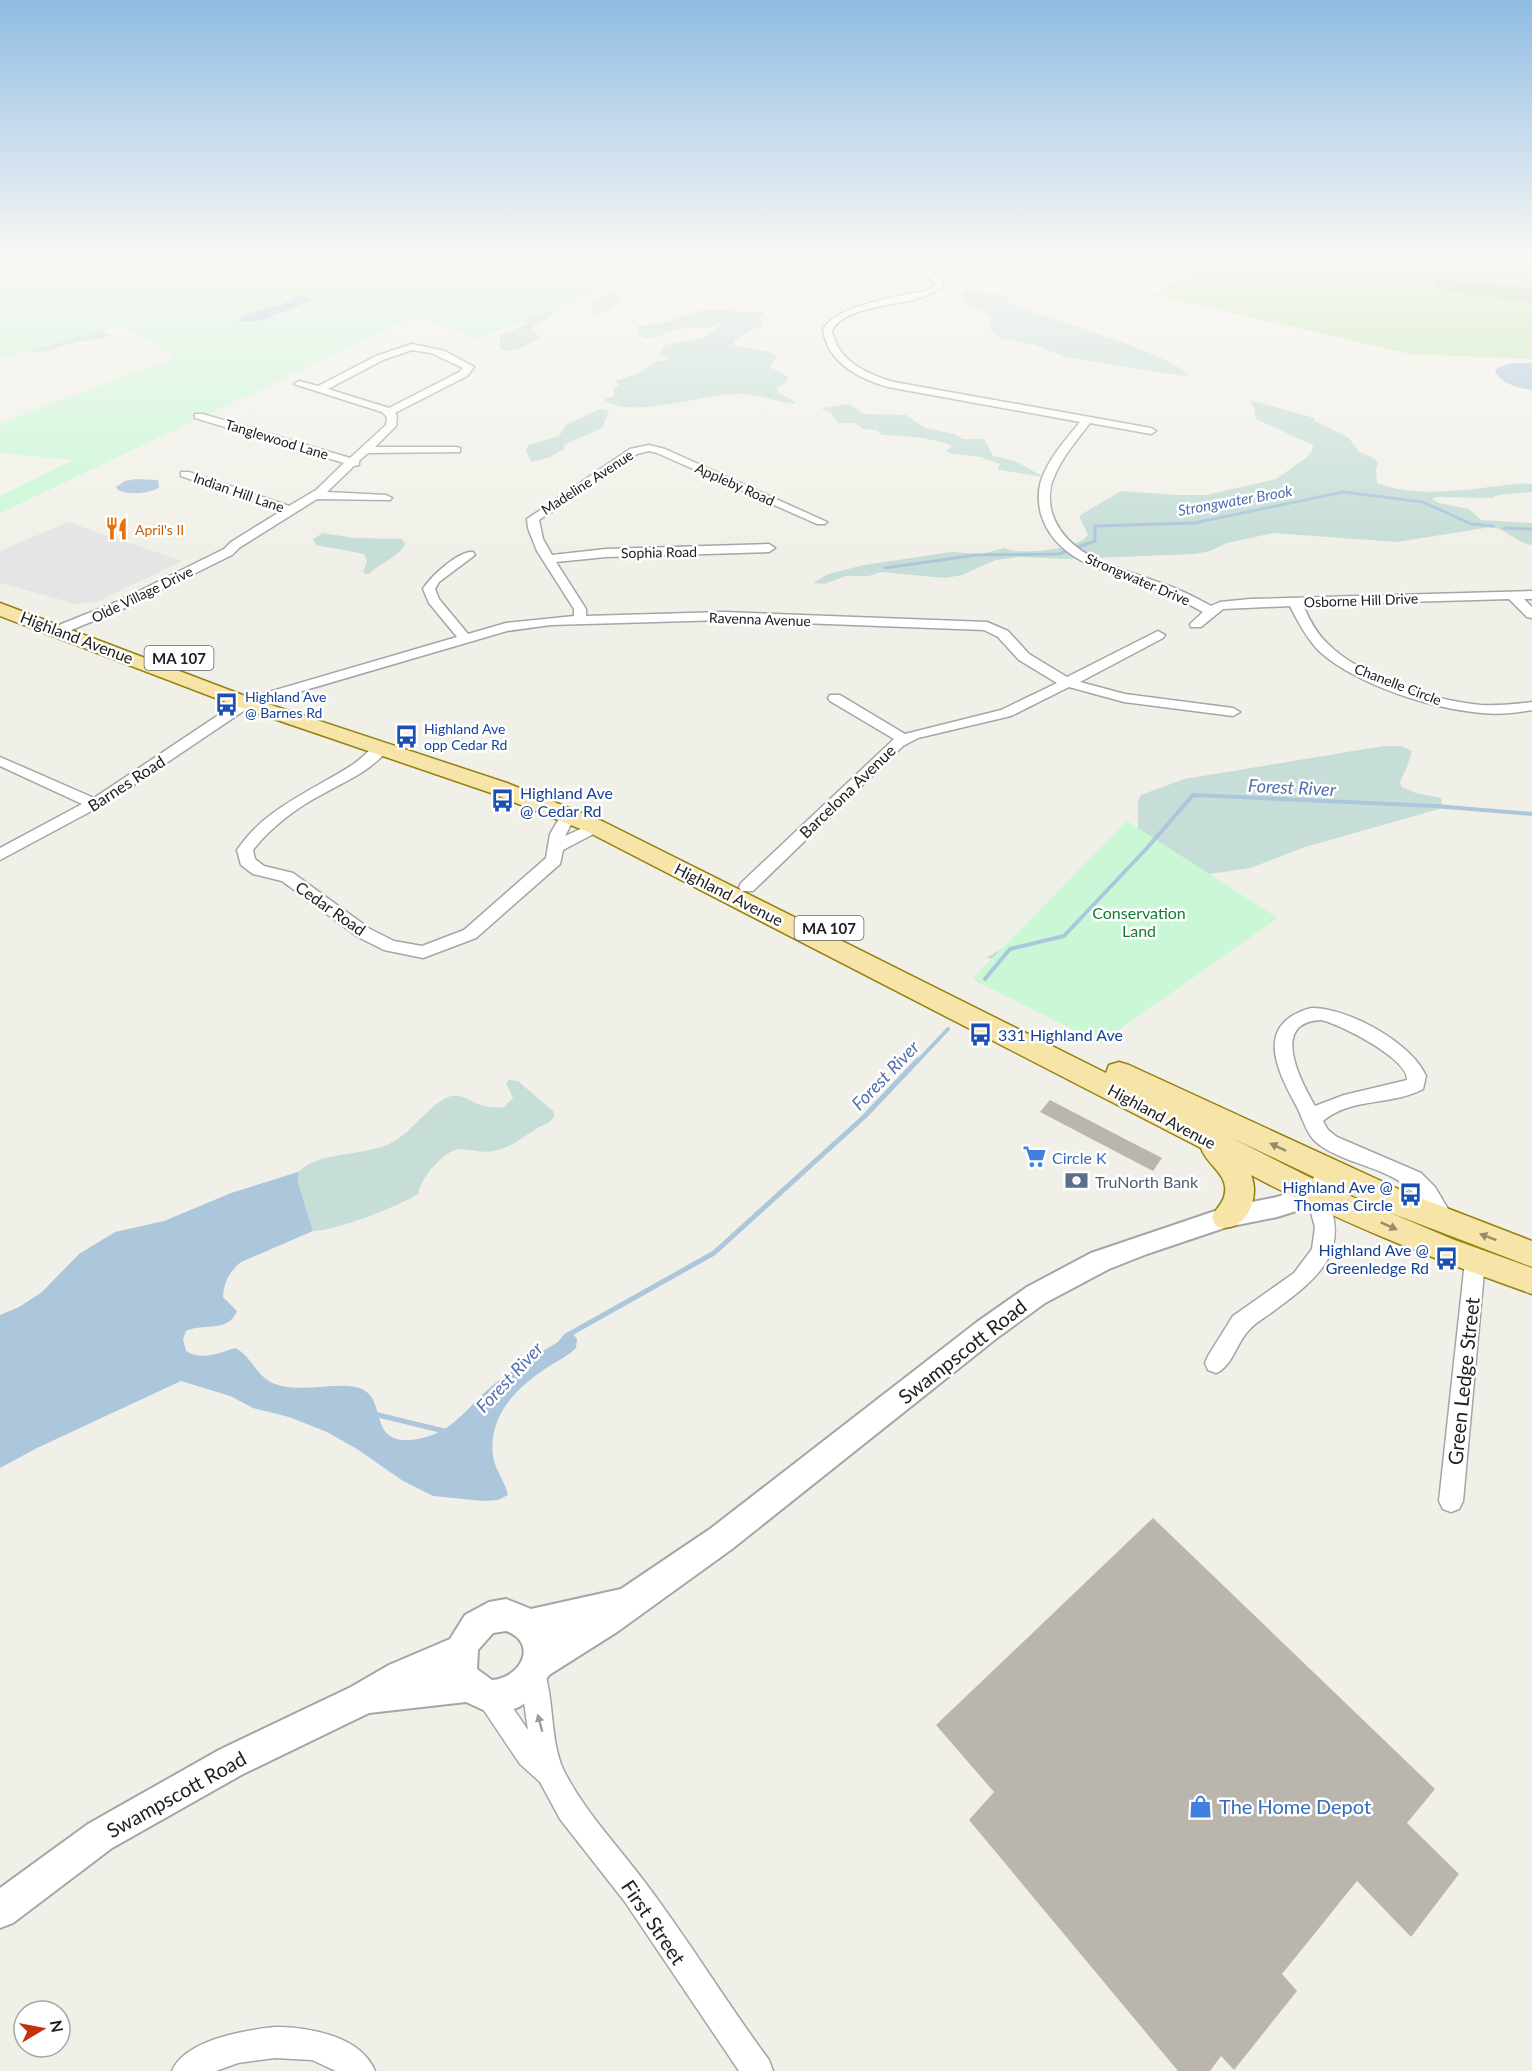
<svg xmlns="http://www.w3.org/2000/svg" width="1532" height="2071" font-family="Lato,sans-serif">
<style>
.grass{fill:#c2e7b2}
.forest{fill:#a5cda0}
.wetland{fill:#c6ded7}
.park{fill:#caf7d6}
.parking{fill:#e5e5e5}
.water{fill:#acc7db}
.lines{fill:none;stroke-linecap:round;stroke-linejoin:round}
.stream-far2{stroke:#acc7db;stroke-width:3}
.stream-far1{stroke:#acc7db;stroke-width:4}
.stream{stroke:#acc7db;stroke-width:5}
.building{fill:#bab6ae}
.minor-casing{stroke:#a5a5a5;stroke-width:3}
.tertiary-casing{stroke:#a5a5a5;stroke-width:4}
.primary-casing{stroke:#94810a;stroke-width:3}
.minor{fill:#fff;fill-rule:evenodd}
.tertiary{fill:#fff;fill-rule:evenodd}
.primary{fill:#f6e4a8;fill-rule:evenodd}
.oneway{fill:#968c6b}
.oneway2{fill:#9b9b9b}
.labels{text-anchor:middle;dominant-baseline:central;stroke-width:5;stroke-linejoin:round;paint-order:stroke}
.far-street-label{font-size:14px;fill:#212121;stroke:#fff}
.far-food-label{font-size:14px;fill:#c56008;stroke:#fff;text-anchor:start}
.far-transit-label{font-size:14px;fill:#164399;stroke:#fff;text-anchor:start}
.far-water-label{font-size:15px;font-style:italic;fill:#526eac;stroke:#fff}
.shield{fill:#fff;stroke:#646464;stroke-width:1.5}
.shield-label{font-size:15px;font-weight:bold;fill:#212121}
.street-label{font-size:16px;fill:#212121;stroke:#fff}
.transit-label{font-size:16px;fill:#164399;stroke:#fff;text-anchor:start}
.park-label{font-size:16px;fill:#137b30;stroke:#fff}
.shop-label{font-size:16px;fill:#366cbe;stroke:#fff;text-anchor:start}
.service-label{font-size:16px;fill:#4e5e75;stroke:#fff;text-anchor:start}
.water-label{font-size:18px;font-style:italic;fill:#526eac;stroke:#fff}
.near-street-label{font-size:20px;fill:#212121;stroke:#fff}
.near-shop-label{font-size:20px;fill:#366cbe;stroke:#fff;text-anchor:start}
</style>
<rect width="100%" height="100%" fill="#f1f0e8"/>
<path class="grass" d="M1233,255H1532V359L1410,354L1154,295L1212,260Z"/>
<path class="forest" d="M1444,255H1532V266Z
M1431,278L1532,289V302L1449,292L1437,286Z"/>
<path class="wetland" d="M809,255H847L887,269C869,273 826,268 810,259Z
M610,288L615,290L624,301L598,315L594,314L590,309L595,305L587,303L604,297Z
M966,291L1008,296L1007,300L1017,307C1048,319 1175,354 1190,377L1065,357L1032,344L1003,339L991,331V315L969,306L962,295Z
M553,309L552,316L531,328L540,338C528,345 513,354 500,349V335L526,325L529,317Z
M703,310L764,312L760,318L762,325L736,339L733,345L766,351L778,356L771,365L772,368L789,377L785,383L778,387L777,392L796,402L794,404C776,402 759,394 740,394C702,393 636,420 604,400L615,395L613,389L619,385L616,381L641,372L654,362L670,359L659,354L665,345L703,338L723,323L707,328H683L653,338H645L640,335L637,326L663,323Z
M103,329L102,333L110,334L109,336C96,342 85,339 72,343C53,348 52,354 31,351L51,338Z
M1249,400L1314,418L1315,421L1349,438L1359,452L1374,458L1378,463L1376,470L1377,483C1411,496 1454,492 1490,487C1504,486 1518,482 1532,484V492L1498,495L1492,498L1437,497L1432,499L1439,503L1469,509L1481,520L1532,523V545C1516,543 1507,529 1491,527L1397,542L1273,533L1227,543L1210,551L1195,554L1067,559L1019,557L996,560L962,575L945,578L881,572L869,576H846L824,584L813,583L828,574L864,565L951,552L982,554L1004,548C1019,556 1080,549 1088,535L1079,516L1121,491L1177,495H1206L1276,479L1307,457L1312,451L1313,445L1256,419L1254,407Z
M849,404L864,414L906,415L925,428L954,434L963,439H984L993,456L1015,461L1044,477L1000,470L997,469L1000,464L981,457L949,453L946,451L952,446C931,437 905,436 882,435L877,430L863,429L855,423H838L832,414L821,408Z
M600,409L609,411L602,428L564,445V449L550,457L531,462L526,451L528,445L559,436L566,425Z
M323,533L355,538L402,539L405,544C398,558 379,563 369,574H365L363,572L367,561L364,554L316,545L313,539Z
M1383,746H1401L1412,751L1407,767L1400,782L1402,787L1416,793L1441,798L1443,808L1305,847L1251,868L1202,875L997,959L986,958L1009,944L1138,840V801L1141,795L1184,779Z
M509,1080L518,1081L554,1112V1117L548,1123C530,1130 517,1145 498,1150C485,1154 474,1150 461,1149C444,1149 420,1179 418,1194C395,1208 338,1230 313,1231L298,1183V1172C321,1150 361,1157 389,1144C413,1133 430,1102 451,1096C462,1093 471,1102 481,1105C488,1107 496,1108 504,1107L513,1098L506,1083Z"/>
<path class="park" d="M0,255H701L475,339L416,315L0,513V496L73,460L0,453V423L176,357L122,325L0,359Z
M1127,821L1278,918L1100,1043L972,979Z"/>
<path class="parking" d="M68,522L182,561L97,602L76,604L0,583V551Z"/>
<path class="water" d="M298,296H305L313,300L260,321H239V317L255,311L282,304Z
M1512,363H1532V390C1519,388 1503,385 1495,372L1497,368Z
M136,479L158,480L159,488C146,494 130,495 118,490L116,487L125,481Z
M298,1172V1183L313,1231L241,1262C229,1272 224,1282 223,1297L237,1311C229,1333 202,1323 186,1331L183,1339L186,1351C202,1361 219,1353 235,1348C252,1356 255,1376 275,1384C300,1394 342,1380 362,1389C382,1398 374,1428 392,1437C405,1444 428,1438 441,1431C460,1421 475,1400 492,1386C517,1366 544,1349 573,1334L577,1339L576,1348C567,1357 555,1362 545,1369C515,1389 488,1417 493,1456C495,1470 505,1481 508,1495L498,1500L483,1501L433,1496L403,1481L357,1449L327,1432L289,1417L253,1408L230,1396L181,1381L37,1448L0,1468V1315L19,1307L42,1292L79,1254L115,1232L164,1221L231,1193Z"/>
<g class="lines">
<path class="stream-far2" d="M1504,528L1532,529
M885,568L976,555L1059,554L1095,541V526L1194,523L1343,492L1423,502L1471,524L1493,526"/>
<path class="stream-far1" d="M985,979L1010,949L1064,936L1147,848L1193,795L1435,806L1532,814
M917,1062L948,1029"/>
<path class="stream" d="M561,1342L566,1336L714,1253L864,1117L918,1060
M374,1414L448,1432"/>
</g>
<path class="building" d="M1050,1100L1125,1139L1162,1158L1153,1171L1040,1112Z
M1153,1518L1435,1789L1407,1823L1459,1874L1411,1937L1357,1881L1282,1974L1297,1991L1234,2070L1221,2056L1210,2071H1178L969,1820L994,1792L936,1725Z"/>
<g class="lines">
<defs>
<path id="minor" d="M893,255C913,254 932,269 944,284C921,310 851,299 832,330C837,361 867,374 894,382L1151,428L1156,431L1151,434L1090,423C1077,440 1062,457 1054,477C1049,488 1049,502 1052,513C1067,559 1122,568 1161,583C1179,589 1195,597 1211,606L1220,602L1250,599L1532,591V599H1524L1532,607V618L1527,617L1509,599L1303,605C1309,619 1316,633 1328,644C1361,677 1435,701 1481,705C1498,706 1515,704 1532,702V710C1515,713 1498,715 1482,713C1433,709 1357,685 1320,652C1307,639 1298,622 1290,606L1223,609L1201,627H1191L1190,624L1203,612C1191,606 1180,599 1167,593C1122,575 1057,567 1041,514C1038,503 1038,489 1042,478C1050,457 1066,439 1080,422L888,387C860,379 828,363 823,330C834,305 902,296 928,290L935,284L926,273Z
M412,344L445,351L474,367L467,376L395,413L397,416L396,426L375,447H456L460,448V452L368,453L359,461V465L354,466L327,492L386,495L392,498L390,500L317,499L239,548L232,555L127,607L64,633H54L52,630L54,627L119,601L224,549L231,542L281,511L181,476V472H189L289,506L316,490L344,463L195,418V414H203L350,458L386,425L387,417L382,412L294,384L299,381L318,386L376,356ZM412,350L431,353L463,368L459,372L389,408L328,389L383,360Z
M649,445L665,449L827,522L825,524H817L657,453L649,451L637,454L539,520L543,539L552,555L606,549L769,544L775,548L769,552L606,557L556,562L586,609V616L724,612L987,622L1008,631L1029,654L1067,677L1158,631L1165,635L1163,638L1080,682L1125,694L1233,708L1240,712L1233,716L1124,702L1069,687L1011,716L918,738L903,746L753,891H741L739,887L741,883L894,739L830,701L828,698L830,695H840L905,734L1001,710L1057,683L1019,660L998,637L984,630L724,620L551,625L507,631L251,706L110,801L0,860V848L82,804L0,766V757L94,798L241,700L457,637L429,603L423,589C430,577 459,550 473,552L475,555L439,582L435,589L439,599L468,634L506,623L574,616V609L537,551L528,528L527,519L630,449Z
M382,744L389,748C372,771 345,781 321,795C296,808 270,828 253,850L255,859L264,866L293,873L370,929L394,941L422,946L464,930L546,858L550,834L563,812L568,810L576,815L565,836L596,822L604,827L601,830L563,850L560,864L476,938L423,958L384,950L358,937L282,881L253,874L241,865L237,850C265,808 312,791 352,765C362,759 371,746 382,744Z
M1311,1008C1347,1007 1412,1043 1426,1076L1423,1089C1392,1106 1351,1097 1323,1121L1328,1130L1337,1137L1421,1173L1435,1187L1451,1214L1454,1220L1451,1226L1444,1228L1437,1226C1411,1180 1396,1177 1349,1160C1337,1155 1322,1149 1313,1139C1306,1131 1302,1117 1297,1107C1276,1069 1254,1024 1311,1008ZM1321,1020C1340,1024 1409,1059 1407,1080L1344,1095L1315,1106C1301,1082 1269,1022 1321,1020Z
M1316,1187L1323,1189C1354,1249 1320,1277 1275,1310C1266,1317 1256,1322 1249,1330C1237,1342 1232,1367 1216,1373L1208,1370L1205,1363L1208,1356L1233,1316L1294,1273L1312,1249L1315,1227L1306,1195L1309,1189Z
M1475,1252L1482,1255L1485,1261L1463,1501L1459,1509L1451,1512L1443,1509L1439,1501L1465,1261L1468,1255Z
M533,1661L542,1665C555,1696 549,1740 564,1771C585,1812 617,1845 644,1881C688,1939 726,2002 769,2060L773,2071H739L625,1902L560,1819L540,1782L520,1764L481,1706L477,1697L481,1688L490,1684L499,1688L528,1730L520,1674L524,1665Z
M275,2027C309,2027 361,2036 375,2071H336L312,2060L275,2058L238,2063L216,2071H172C185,2040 245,2030 275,2027Z"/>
<path id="tertiary" d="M1324,1173L1333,1176L1336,1183L1325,1202L1277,1217L1227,1227L1147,1254L1109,1269L1045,1303L997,1338L732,1549L617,1632L549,1675L534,1697L519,1707L508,1711L490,1713L466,1702L369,1713L243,1774L112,1848L13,1923L0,1928V1888L88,1824L219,1750L351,1687L389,1665L450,1639L465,1615L489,1602L506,1599L531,1609L621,1589L710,1529L977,1322L1027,1287L1091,1253L1227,1207L1277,1197L1307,1187L1315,1176ZM506,1631C539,1643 521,1678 492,1680L477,1669L478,1650L493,1633Z"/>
<path id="primary" d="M0,603L253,699L507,783L604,822L1106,1073L1109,1065L1119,1062L1129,1065L1405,1192L1532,1241V1267L1383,1210L1232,1138L1327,1186L1452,1239L1532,1268V1294C1436,1260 1341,1223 1251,1175C1261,1198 1245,1236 1216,1226L1212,1217C1215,1210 1222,1204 1224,1197C1231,1175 1207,1166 1201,1148L588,832L491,793L239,707L0,616Z"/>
</defs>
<use href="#minor" class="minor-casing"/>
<use href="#tertiary" class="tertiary-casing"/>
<use href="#primary" class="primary-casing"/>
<use href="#minor" class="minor"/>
<use href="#tertiary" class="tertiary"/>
<use href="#primary" class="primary"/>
</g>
<defs><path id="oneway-solid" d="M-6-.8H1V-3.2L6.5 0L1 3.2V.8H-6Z" transform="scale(1.5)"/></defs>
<g class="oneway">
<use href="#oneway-solid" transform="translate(1278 1147) rotate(-155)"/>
<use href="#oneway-solid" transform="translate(1389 1226) rotate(24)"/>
<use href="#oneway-solid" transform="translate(1488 1237) rotate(-159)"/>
</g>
<use class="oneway2" href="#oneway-solid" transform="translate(540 1723) rotate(-105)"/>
<linearGradient id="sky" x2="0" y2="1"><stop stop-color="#90bce3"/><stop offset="0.47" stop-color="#f9f8f5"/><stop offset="1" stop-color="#f9f8f5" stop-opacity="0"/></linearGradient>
<rect width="1532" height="545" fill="url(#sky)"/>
<defs>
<symbol id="restaurant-bare" viewBox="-9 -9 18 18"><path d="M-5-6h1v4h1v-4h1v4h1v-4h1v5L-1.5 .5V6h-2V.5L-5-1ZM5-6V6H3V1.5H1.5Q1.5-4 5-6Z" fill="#e8710a" stroke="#fff" stroke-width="2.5" paint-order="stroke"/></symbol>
<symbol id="bus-bare" viewBox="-9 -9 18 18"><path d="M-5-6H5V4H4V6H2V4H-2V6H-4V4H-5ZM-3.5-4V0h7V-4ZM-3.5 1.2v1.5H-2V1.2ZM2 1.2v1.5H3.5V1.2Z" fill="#1a4fb4" stroke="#fff" stroke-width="2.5" paint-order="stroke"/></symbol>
<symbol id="supermarket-bare" viewBox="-9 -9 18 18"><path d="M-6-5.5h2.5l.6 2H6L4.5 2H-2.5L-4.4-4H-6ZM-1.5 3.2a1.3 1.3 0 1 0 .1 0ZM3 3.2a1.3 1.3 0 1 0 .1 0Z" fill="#3f7fe0" stroke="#fff" stroke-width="2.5" paint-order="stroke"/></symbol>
<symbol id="bank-bare" viewBox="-9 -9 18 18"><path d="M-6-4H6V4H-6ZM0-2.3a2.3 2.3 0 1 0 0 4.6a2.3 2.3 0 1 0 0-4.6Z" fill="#5c6f8a" stroke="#fff" stroke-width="2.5" paint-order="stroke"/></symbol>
<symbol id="shop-bare" viewBox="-9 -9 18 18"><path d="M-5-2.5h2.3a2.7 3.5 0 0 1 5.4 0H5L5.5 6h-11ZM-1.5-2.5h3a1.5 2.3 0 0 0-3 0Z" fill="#3f7fe0" stroke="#fff" stroke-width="2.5" paint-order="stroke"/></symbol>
</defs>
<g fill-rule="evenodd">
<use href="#restaurant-bare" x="100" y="512" width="33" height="33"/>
<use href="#bus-bare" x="210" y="688" width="33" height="33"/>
<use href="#bus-bare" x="390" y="720" width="33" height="33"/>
<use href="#bus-bare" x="486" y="784" width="33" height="33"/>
<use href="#bus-bare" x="964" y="1018" width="33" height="33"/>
<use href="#supermarket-bare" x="1018" y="1140" width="33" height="33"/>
<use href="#bank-bare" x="1060" y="1164" width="33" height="33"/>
<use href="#bus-bare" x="1394" y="1178" width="33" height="33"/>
<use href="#bus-bare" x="1430" y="1242" width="33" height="33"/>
<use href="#shop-bare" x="1184" y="1790" width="33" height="33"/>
</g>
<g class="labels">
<g class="far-street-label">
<text transform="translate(277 439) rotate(17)">Tanglewood Lane</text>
<text transform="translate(587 482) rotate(-33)">Madeline Avenue</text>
<text transform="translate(735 484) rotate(24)">Appleby Road</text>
<text transform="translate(239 492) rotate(19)">Indian Hill Lane</text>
<text transform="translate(659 552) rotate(-1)">Sophia Road</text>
<text transform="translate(1138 579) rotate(23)">Strongwater Drive</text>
<text transform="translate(142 594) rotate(-26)">Olde Village Drive</text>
<text transform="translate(1361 600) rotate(-2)">Osborne Hill Drive</text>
<text transform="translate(760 619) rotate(2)">Ravenna Avenue</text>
<text transform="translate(1398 684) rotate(21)">Chanelle Circle</text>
</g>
<g class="far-food-label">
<text x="135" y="529">April's II</text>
</g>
<g class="far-transit-label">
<text x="245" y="696">Highland Ave<tspan x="245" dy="16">@ Barnes Rd</tspan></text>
<text x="424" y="728">Highland Ave<tspan x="424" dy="16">opp Cedar Rd</tspan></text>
</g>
<g class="far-water-label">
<text transform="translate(1235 500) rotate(-10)">Strongwater Brook</text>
</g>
<g class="shield">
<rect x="144.5" y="646" width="69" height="24" rx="4.5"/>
<rect x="794.5" y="916" width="69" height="24" rx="4.5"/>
</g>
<g class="shield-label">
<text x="179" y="658">MA 107</text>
<text x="829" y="928">MA 107</text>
</g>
<g class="street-label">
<text transform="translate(77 637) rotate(21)">Highland Avenue</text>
<text transform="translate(126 783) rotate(-33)">Barnes Road</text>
<text transform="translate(847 791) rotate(-44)">Barcelona Avenue</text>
<text transform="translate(729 894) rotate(27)">Highland Avenue</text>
<text transform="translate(331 908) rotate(35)">Cedar Road</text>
<text transform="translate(1162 1116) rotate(28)">Highland Avenue</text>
</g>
<g class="transit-label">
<text x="520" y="792">Highland Ave<tspan x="520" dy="18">@ Cedar Rd</tspan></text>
<text x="998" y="1034">331 Highland Ave</text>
<text x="1393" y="1186" text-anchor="end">Highland Ave @<tspan x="1393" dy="18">Thomas Circle</tspan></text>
<text x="1429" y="1249" text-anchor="end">Highland Ave @<tspan x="1429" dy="18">Greenledge Rd</tspan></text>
</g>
<g class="park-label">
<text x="1139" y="912">Conservation<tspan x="1139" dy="18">Land</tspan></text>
</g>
<g class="shop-label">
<text x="1052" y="1157">Circle K</text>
</g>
<g class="service-label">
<text x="1095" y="1181">TruNorth Bank</text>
</g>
<g class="water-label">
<text transform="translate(1292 787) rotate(3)">Forest River</text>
<text transform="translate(885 1075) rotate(-46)">Forest River</text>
<text transform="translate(509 1377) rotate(-47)">Forest River</text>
</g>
<g class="near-street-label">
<text transform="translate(962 1351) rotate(-38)">Swampscott Road</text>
<text transform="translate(1463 1381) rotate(-84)">Green Ledge Street</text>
<text transform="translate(176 1794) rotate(-29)">Swampscott Road</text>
<text transform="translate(654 1922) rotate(56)">First Street</text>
</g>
<g class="near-shop-label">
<text x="1219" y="1806">The Home Depot</text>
</g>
</g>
<g transform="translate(42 2029) rotate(80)"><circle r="28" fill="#ffffff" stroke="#a6a6a6" stroke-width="1.5"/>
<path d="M0-4.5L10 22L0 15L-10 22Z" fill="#c5310d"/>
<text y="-9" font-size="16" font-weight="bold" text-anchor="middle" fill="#212121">N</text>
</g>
</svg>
